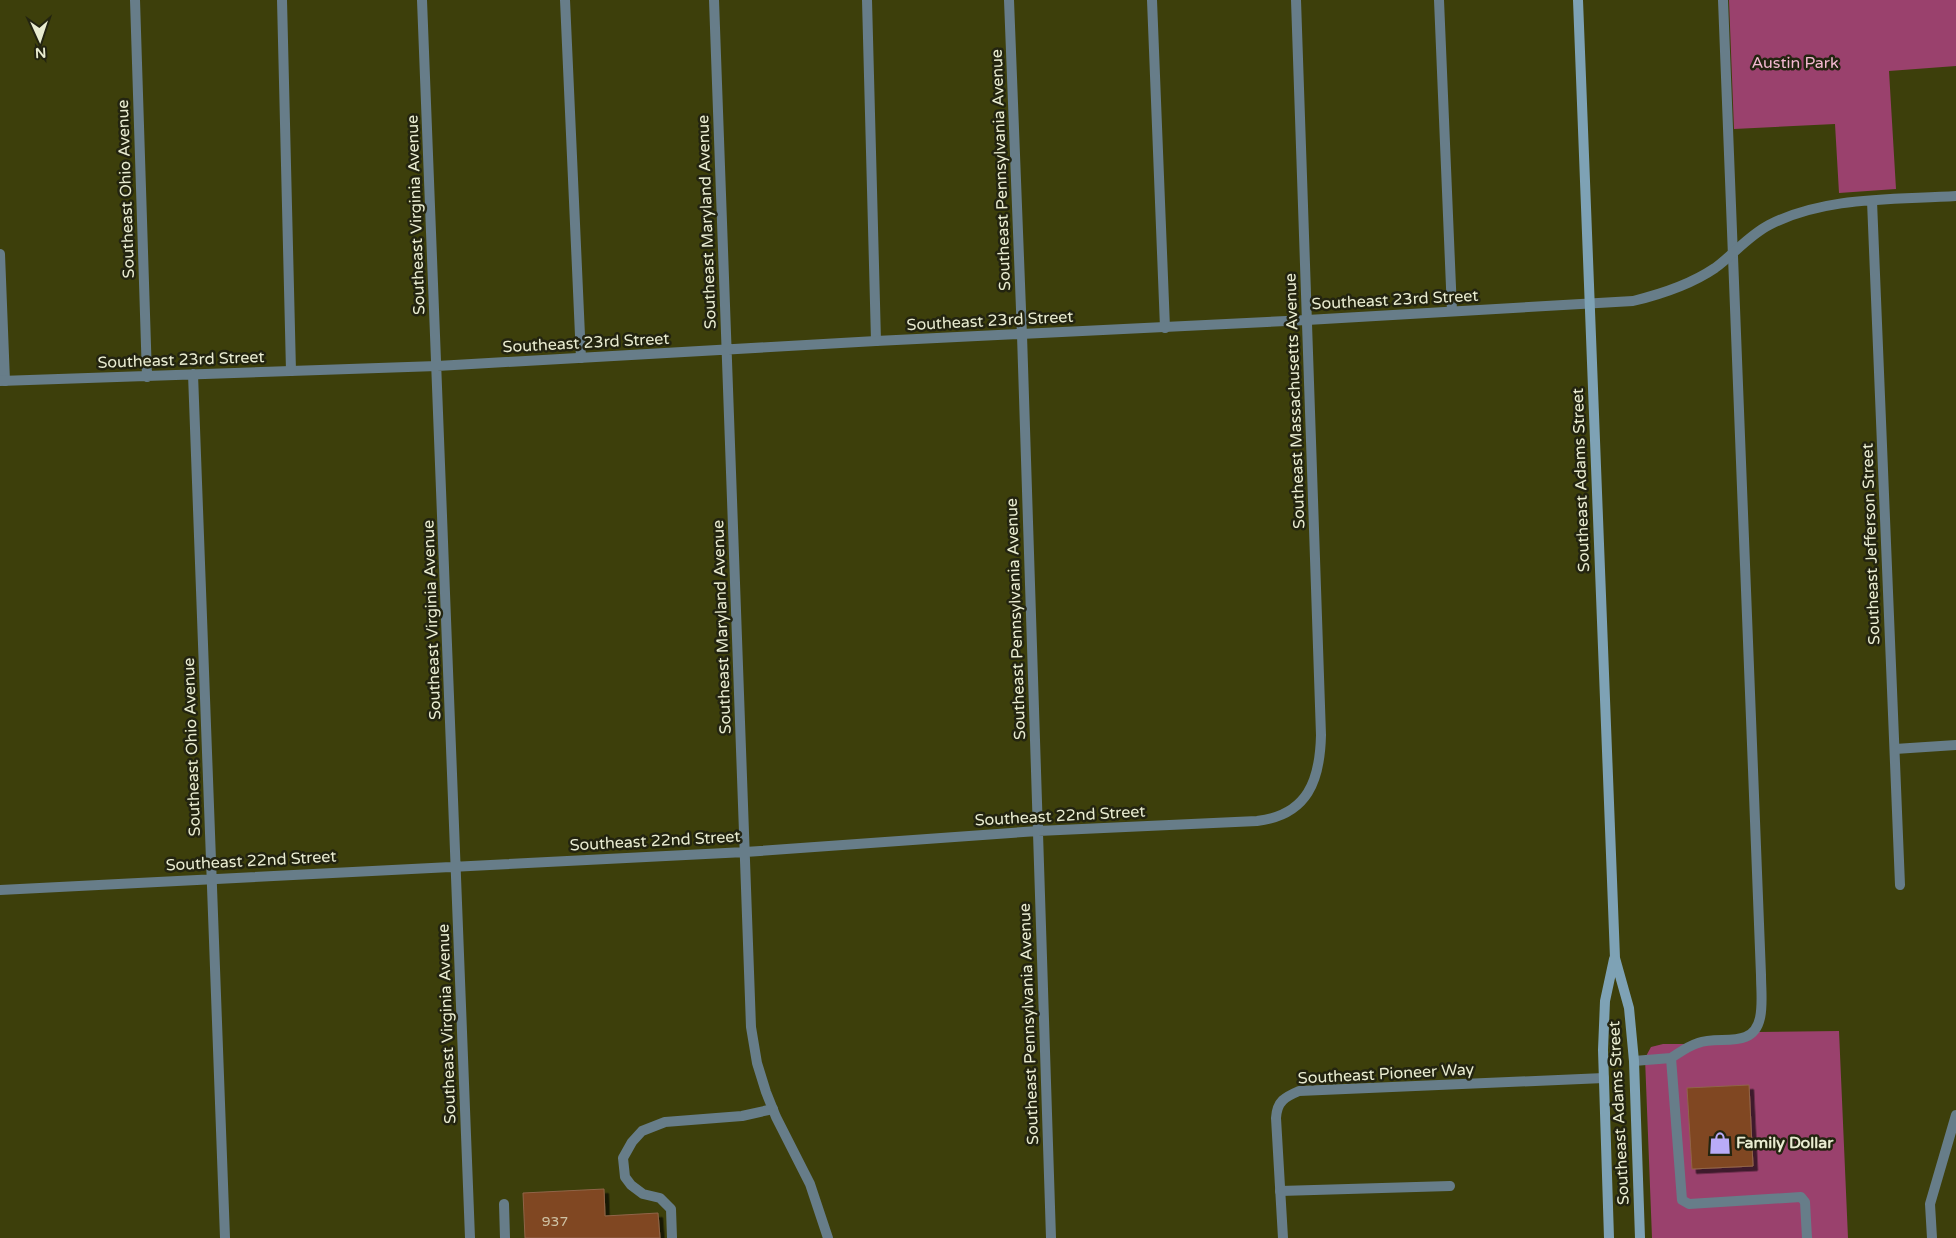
<svg xmlns="http://www.w3.org/2000/svg" width="1956" height="1238" font-family="'Varela Round',sans-serif">
<style>
.green{fill:#9a416d}
.building{fill:#804720;stroke:#906448;filter:url(#shadow)}
.lines{fill:none;stroke-linecap:round;stroke-linejoin:round}
.service{stroke:#677d89;stroke-width:10}
.minor{stroke:#677d89;stroke-width:10}
.secondary{stroke:#7ea2b5;stroke-width:10}
.labels{text-anchor:middle;dominant-baseline:central;stroke-width:5;stroke-linejoin:round;paint-order:stroke}
.number-label{font-size:14px;fill:#cfc3a5}
.park-label{font-size:16px;fill:#f4b9d1;stroke:#232410}
.street-label{font-size:16px;fill:#e9ecd1;stroke:#232410}
.poi-label{font-size:16px;font-weight:bold;fill:#e9ecd1;stroke:#232410;text-anchor:start}
</style>
<defs>
<filter id="shadow"><feDropShadow dx="4.5" dy="4.5" stdDeviation="0" flood-color="#0009"/></filter>
</defs>
<rect width="100%" height="100%" fill="#3d3f0b"/>
<path class="green" d="M1729,0H1956V66L1889,71L1896,189L1839,193L1835,124L1734,129Z
M1839,1031L1848,1238H1652L1645,1058L1651,1047L1663,1044H1731L1758,1032Z"/>
<path class="building" d="M1749,1085L1753,1166L1692,1169L1687,1088Z
M604,1189L605,1216L658,1213L660,1238H525L523,1193Z"/>
<g class="lines">
<path class="service" d="M282,0L291,371
M565,0L581,358
M867,0L876,341
M1152,0L1165,328
M1439,0L1452,311
M0,254L5,381
M1671,1058C1679,1053 1688,1046 1698,1043C1720,1035 1753,1050 1760,1018C1763,1005 1761,989 1761,975L1723,0
M1634,1061L1671,1058L1682,1200L1689,1204L1801,1197L1805,1202L1807,1238
M1280,1191L1450,1186
M504,1204L505,1238
M672,1238L671,1209L660,1198L643,1194L631,1185L625,1177L623,1158L632,1142L642,1131L665,1122L742,1116L773,1109
M1932,1238L1930,1204L1956,1115"/>
<path class="minor" d="M135,0L147,377
M422,0L470,1238
M714,0L751,1027L757,1063L766,1092L776,1117L810,1184L828,1238
M1009,0L1022,335L1051,1238
M1872,201L1900,885
M193,374L225,1238
M0,381L437,366L876,341L1307,320L1633,301C1662,294 1690,285 1715,268C1733,255 1748,236 1769,225C1825,196 1893,200 1956,196
M1895,749L1956,745
M0,890L745,852L1038,831L1257,821C1308,815 1320,780 1321,735L1296,0
M1283,1238L1276,1118C1277,1101 1285,1097 1299,1091L1604,1078"/>
<path class="secondary" d="M1578,0L1615,958L1629,1008L1634,1061L1640,1238
M1609,1238L1603,1050L1605,1001L1614,959"/>
</g>
<defs>
<symbol id="shop-bare" viewBox="-9 -9 18 18"><path d="M-5-2.5h2.3a2.7 3.5 0 0 1 5.4 0H5L5.5 6h-11ZM-1.5-2.5h3a1.5 2.3 0 0 0-3 0Z" fill="#b9abf7" stroke="#232410" stroke-width="2.5" paint-order="stroke"/></symbol>
</defs>
<g fill-rule="evenodd">
<use href="#shop-bare" x="1704" y="1127" width="32" height="32"/>
</g>
<g class="labels">
<g class="number-label">
<text x="555" y="1221">937</text>
</g>
<g class="park-label">
<text x="1795" y="63">Austin Park</text>
</g>
<g class="street-label">
<text transform="translate(1001 170) rotate(-92)">Southeast Pennsylvania Avenue</text>
<text transform="translate(126 189) rotate(-92)">Southeast Ohio Avenue</text>
<text transform="translate(416 215) rotate(-92)">Southeast Virginia Avenue</text>
<text transform="translate(707 222) rotate(-92)">Southeast Maryland Avenue</text>
<text transform="translate(1395 300) rotate(-3)">Southeast 23rd Street</text>
<text transform="translate(990 321) rotate(-3)">Southeast 23rd Street</text>
<text transform="translate(586 343) rotate(-3)">Southeast 23rd Street</text>
<text transform="translate(181 360) rotate(-2)">Southeast 23rd Street</text>
<text transform="translate(1295 401) rotate(-92)">Southeast Massachusetts Avenue</text>
<text transform="translate(1581 480) rotate(-92)">Southeast Adams Street</text>
<text transform="translate(1871 544) rotate(-92)">Southeast Jefferson Street</text>
<text transform="translate(1016 619) rotate(-92)">Southeast Pennsylvania Avenue</text>
<text transform="translate(432 620) rotate(-92)">Southeast Virginia Avenue</text>
<text transform="translate(722 627) rotate(-92)">Southeast Maryland Avenue</text>
<text transform="translate(192 747) rotate(-92)">Southeast Ohio Avenue</text>
<text transform="translate(1060 816) rotate(-3)">Southeast 22nd Street</text>
<text transform="translate(655 841) rotate(-3)">Southeast 22nd Street</text>
<text transform="translate(251 861) rotate(-3)">Southeast 22nd Street</text>
<text transform="translate(447 1024) rotate(-92)">Southeast Virginia Avenue</text>
<text transform="translate(1029 1024) rotate(-92)">Southeast Pennsylvania Avenue</text>
<text transform="translate(1386 1074) rotate(-3)">Southeast Pioneer Way</text>
<text transform="translate(1619 1113) rotate(-93)">Southeast Adams Street</text>
</g>
<g class="poi-label">
<text x="1736" y="1143">Family Dollar</text>
</g>
</g>
<g transform="translate(40 40) rotate(177)" stroke="#232410" stroke-width="4" paint-order="stroke">
<path d="M0-4L9 19L0 12L-9 19Z" fill="#e9ecd1"/>
<text y="-8" font-size="14" font-weight="bold" text-anchor="middle" fill="#e9ecd1">N</text>
</g>
</svg>
